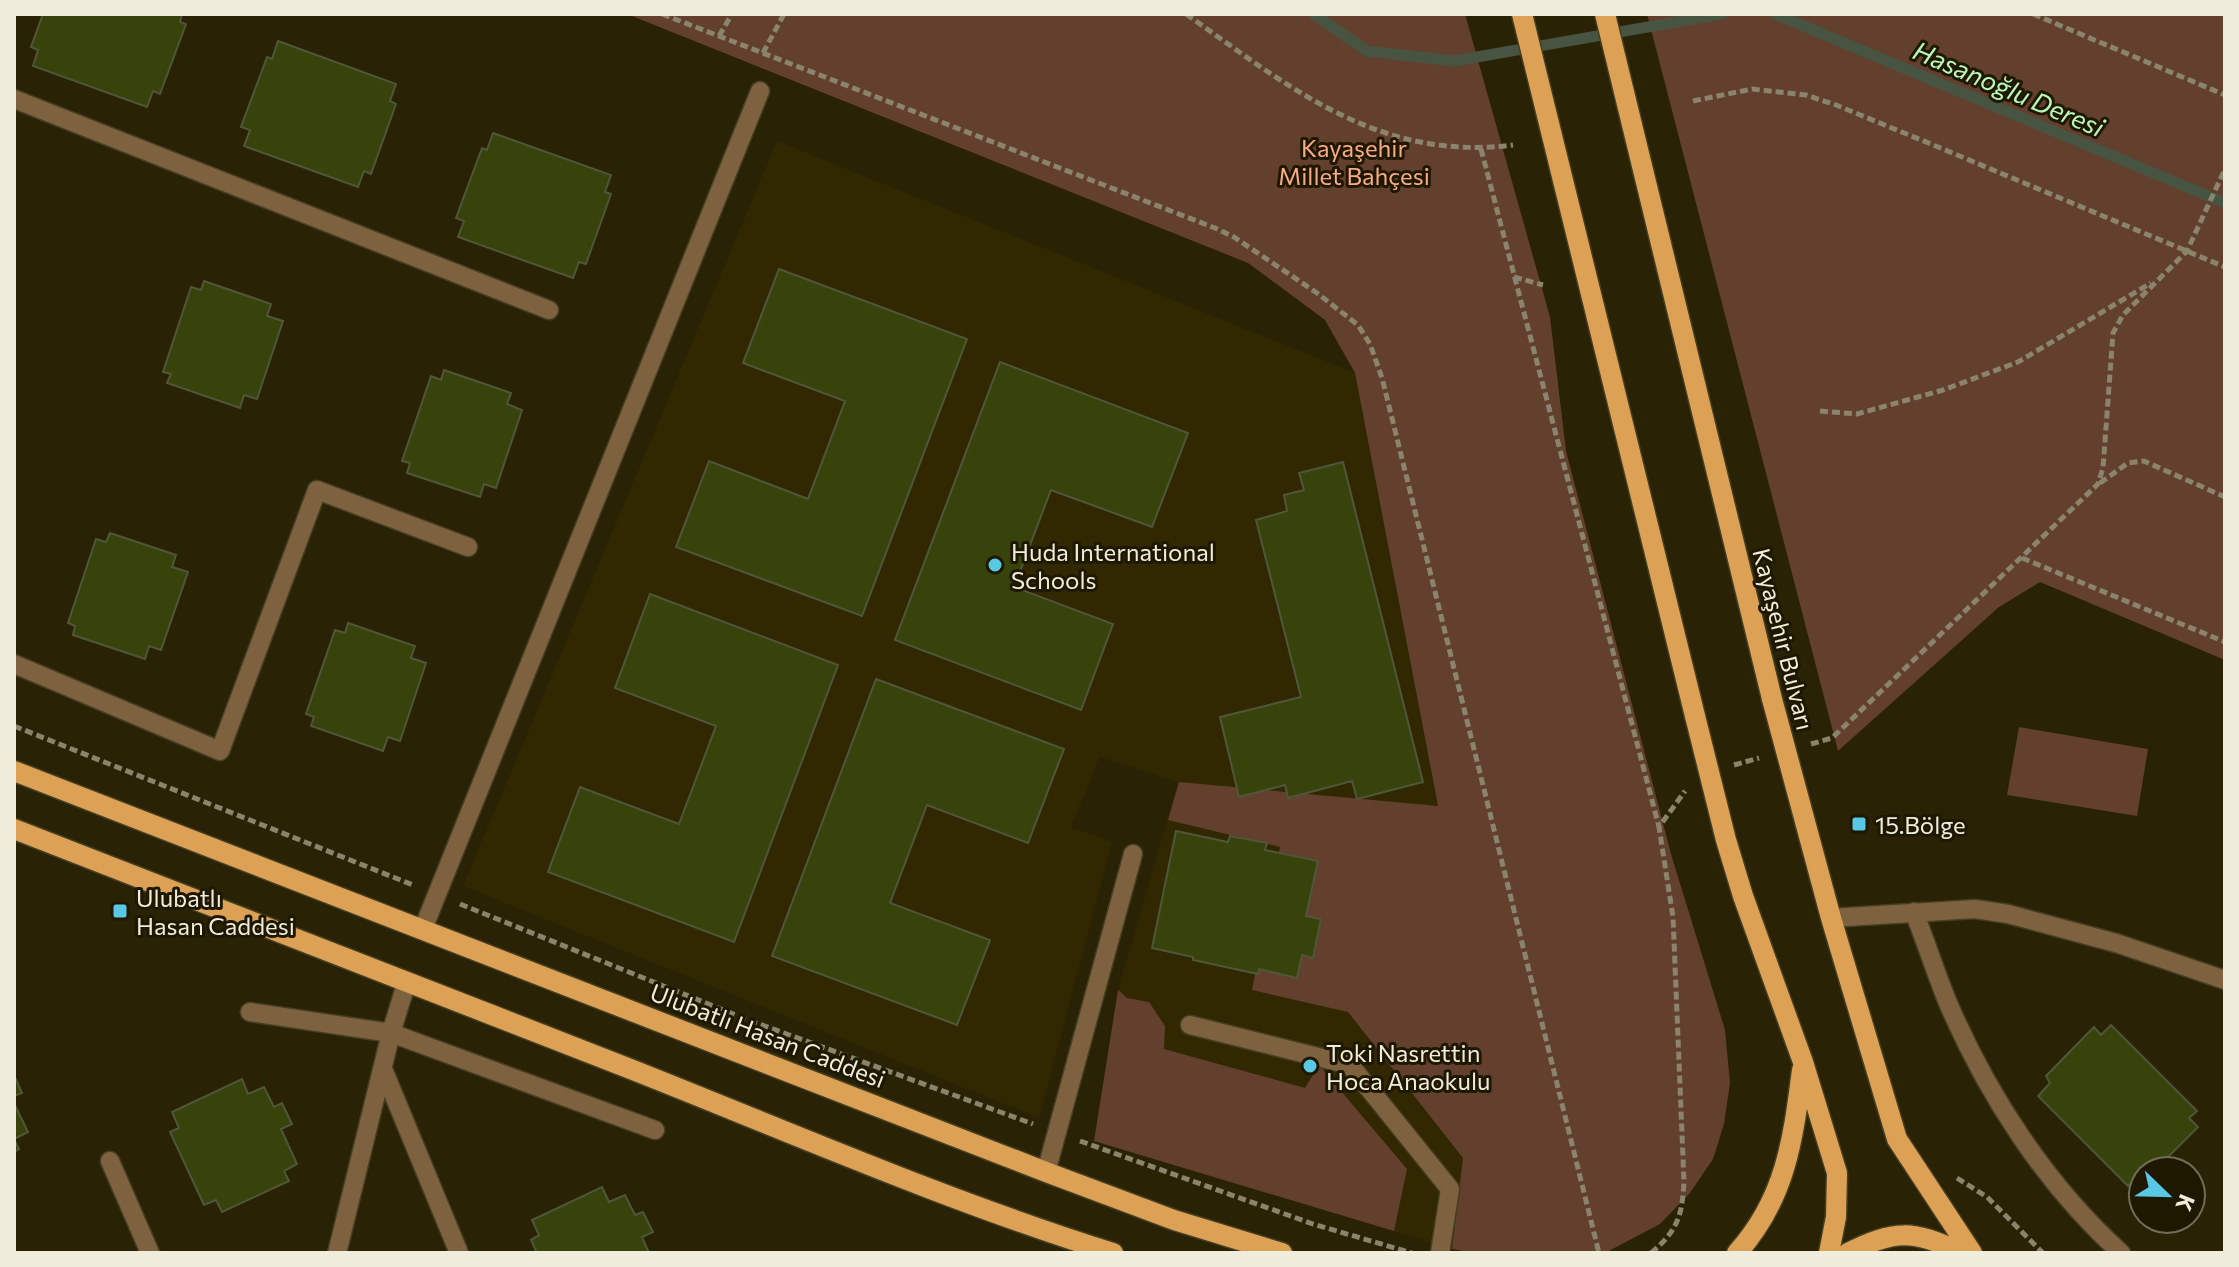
<svg xmlns="http://www.w3.org/2000/svg" width="2239" height="1267" font-family="Commissioner,sans-serif">
<style>
.built{fill:#312802}
.green{fill:#633f2d}
.lines{fill:none;stroke-linecap:round;stroke-linejoin:round}
.stream{stroke:#485442;stroke-width:11}
.building{fill:#38430c;stroke:#4f563a;stroke-width:2}
.service-casing{stroke:#453e23;stroke-width:21}
.primary-casing{stroke:#453e23;stroke-width:23}
.path{stroke:#8a846d;stroke-width:5;stroke-dasharray:8 4;stroke-linecap:butt}
.service{stroke:#7e623f;stroke-width:18}
.primary{stroke:#dca155;stroke-width:20}
.primary-bridge-casing{stroke:#453e23;stroke-width:23;stroke-linecap:butt}
.primary-bridge{stroke:#dca155;stroke-width:20}
.poi-dot{fill:#59c8e4;stroke:#1f1800;stroke-width:3}
.labels{text-anchor:middle;dominant-baseline:central;stroke-width:6;stroke-linejoin:round;paint-order:stroke}
.park-label{font-size:24px;fill:#faab84;stroke:#1f1800}
.poi-label{font-size:24px;fill:#f1eddc;stroke:#1f1800;text-anchor:start}
.street-label{font-size:24px;fill:#f1eddc;stroke:#1f1800}
.water-label{font-size:26px;font-style:italic;fill:#b9f8b8;stroke:#1f1800}
</style>
<rect width="100%" height="100%" fill="#292205"/>
<path class="built" d="M777,141L1355,373L1438,807L1475,1253L1452,1249L1094,1141L1118,990L1178,782L1100,757L1071,827L1112,842L1039,1118L463,886Z"/>
<path class="green" d="M627,14H1465L1550,317L1566,451L1671,854L1725,1030L1730,1083L1724,1124L1713,1159L1690,1193L1660,1224L1605,1253H1475L1452,1249L1463,1158L1348,1012L1252,990L1280,847L1168,820L1179,782L1438,806L1355,373L1325,320L1248,263Z
M1647,14H2225V660L2040,582L1999,607L1838,751Z
M2019,727L2148,749L2137,816L2007,795Z
M1118,990L1127,998L1149,1002L1165,1026L1164,1049L1305,1088L1319,1065L1407,1169L1394,1231L1094,1141Z"/>
<g class="lines">
<path class="stream" d="M1314,14L1367,51L1454,61L1722,14
M1775,14L2225,203"/>
</g>
<path class="building" d="M43,14H182L180,22L186,24L160,94L153,91L147,107L33,66L38,50L31,47Z
M278,41L396,84L390,101L396,104L371,174L364,171L358,187L244,146L250,130L241,127L267,57L272,59Z
M493,133L611,175L605,192L611,194L586,264L579,262L573,278L458,237L464,221L456,218L482,148L487,150Z
M779,269L967,339L862,616L676,547L709,461L808,499L845,401L743,363Z
M204,281L271,304L267,316L283,321L257,399L244,395L240,408L167,383L171,374L163,372L191,287L201,290Z
M1000,362L1188,433L1152,527L1051,490L1014,587L1113,624L1081,710L895,640Z
M444,370L511,393L507,404L522,410L496,488L484,484L480,497L407,473L410,463L402,461L431,376L441,380Z
M1343,462L1423,782L1357,799L1352,781L1288,798L1285,785L1239,797L1220,717L1301,697L1256,520L1287,511L1284,495L1304,490L1299,473Z
M110,533L176,555L172,567L188,572L161,650L149,646L145,659L73,635L75,626L68,623L96,539L106,542Z
M650,594L838,665L734,942L548,872L580,787L679,824L716,726L615,688Z
M348,623L415,646L411,658L426,663L400,741L388,737L383,751L311,726L314,717L306,714L335,630L345,633Z
M876,679L1064,749L1028,843L927,805L890,903L990,940L957,1025L772,956Z
M1176,831L1228,842L1230,836L1267,843L1265,850L1318,861L1306,916L1321,919L1313,958L1302,955L1297,978L1259,969L1258,974L1193,960V957L1152,948Z
M2111,1025L2197,1111L2189,1118L2198,1127L2154,1171H2143V1178L2140,1175L2128,1186L2038,1096L2050,1083L2046,1076L2094,1027L2101,1035Z
M14,1075L22,1093L14,1096Z
M242,1079L248,1094L264,1087L274,1107L282,1103L292,1124L281,1129L297,1164L284,1171L289,1181L222,1212L216,1200L204,1205L170,1132L179,1128L172,1112Z
M14,1103L28,1132L14,1139L19,1149L14,1152Z
M602,1187L609,1202L625,1195L635,1215L643,1212L653,1232L642,1237L649,1253H537L531,1240L539,1235L532,1220Z"/>
<g class="lines">
<defs>
<path id="service" d="M14,99L549,310
M14,664L220,751L317,490L468,547
M1914,912C1926,942 1936,974 1948,1003C1988,1096 2046,1185 2121,1253
M1831,918L1975,909L2008,914L2116,943L2225,980
M423,929L760,91
M250,1012L391,1033L655,1130
M1190,1025L1350,1065L1450,1189L1440,1253
M383,1069L459,1253
M110,1161L150,1253
M1046,1172L1133,854
M337,1253L391,1033L407,981"/>
<path id="primary" d="M1772,699L1831,918L1897,1139L1972,1253
M1695,716L1726,840L1743,896L1803,1062L1837,1173L1836,1217L1829,1253
M14,771L1046,1172L1174,1220L1282,1253
M14,829C220,911 427,989 633,1070C792,1133 950,1202 1113,1253
M1737,1253C1786,1198 1793,1140 1802,1070
M1848,1253C1893,1230 1915,1229 1960,1253"/>
</defs>
<use href="#service" class="service-casing"/>
<use href="#primary" class="primary-casing"/>
<path class="path" d="M662,14L1215,228L1234,237L1317,293L1358,325L1370,344L1382,378L1599,1253
M1186,14C1288,86 1378,162 1513,145
M2033,14L2225,95
M719,36L732,14
M763,53L784,14
M1693,101L1752,89L1806,95L1836,105L1931,144L2225,267
M1481,149L1659,827
M1514,277L1543,285
M1820,411L1857,414L1943,390L2018,362L2151,283
M2100,483L2128,463L2144,461L2225,497
M2022,558L2225,642
M14,726L413,885
M1811,744L1832,738L2098,484L2103,468L2113,333L2123,315L2187,251L2225,169
M1734,765L1759,758
M460,904L743,1018L1033,1124
M1080,1141L1313,1224L1412,1253
M1957,1178L1987,1197L2043,1253
M1651,1253C1678,1230 1682,1216 1684,1182L1673,917L1659,827L1685,791"/>
<use href="#service" class="service"/>
<use href="#primary" class="primary"/>
<defs>
<path id="primary-bridge" d="M1522,14L1695,716
M1605,14L1772,699"/>
</defs>
<use href="#primary-bridge" class="primary-bridge-casing"/>
<use href="#primary-bridge" class="primary-bridge"/>
</g>
<g class="poi-dot">
<circle cx="995" cy="565" r="8"/>
<rect x="1851" y="816" width="16" height="16" rx="4"/>
<rect x="112" y="903" width="16" height="16" rx="4"/>
<circle cx="1310" cy="1066" r="8"/>
</g>
<g class="labels">
<g class="park-label">
<text x="1354" y="147">Kayaşehir<tspan x="1354" dy="28">Millet Bahçesi</tspan></text>
</g>
<g class="poi-label">
<text x="1011" y="551">Huda International<tspan x="1011" dy="28">Schools</tspan></text>
<text x="1875" y="824">15.Bölge</text>
<text x="136" y="897">Ulubatlı<tspan x="136" dy="28">Hasan Caddesi</tspan></text>
<text x="1326" y="1052">Toki Nasrettin<tspan x="1326" dy="28">Hoca Anaokulu</tspan></text>
</g>
<g class="street-label">
<text transform="translate(1784 639) rotate(76)">Kayaşehir Bulvarı</text>
<text transform="translate(768 1035) rotate(21)">Ulubatlı Hasan Caddesi</text>
</g>
<g class="water-label">
<text transform="translate(2009 88) rotate(23)">Hasanoğlu Deresi</text>
</g>
</g>
<rect width="2239" height="1267" fill="none" stroke="#f1eddc" stroke-width="32"/>
<g transform="translate(2167 1195) rotate(113)"><circle r="38" fill="#1f1800" stroke="#736d58" stroke-width="2"/>
<path d="M0-6L14 30L0 20L-14 30Z" fill="#59c8e4"/>
<text y="-12" font-size="22" font-weight="bold" text-anchor="middle" fill="#f1eddc">K</text>
</g>
</svg>
